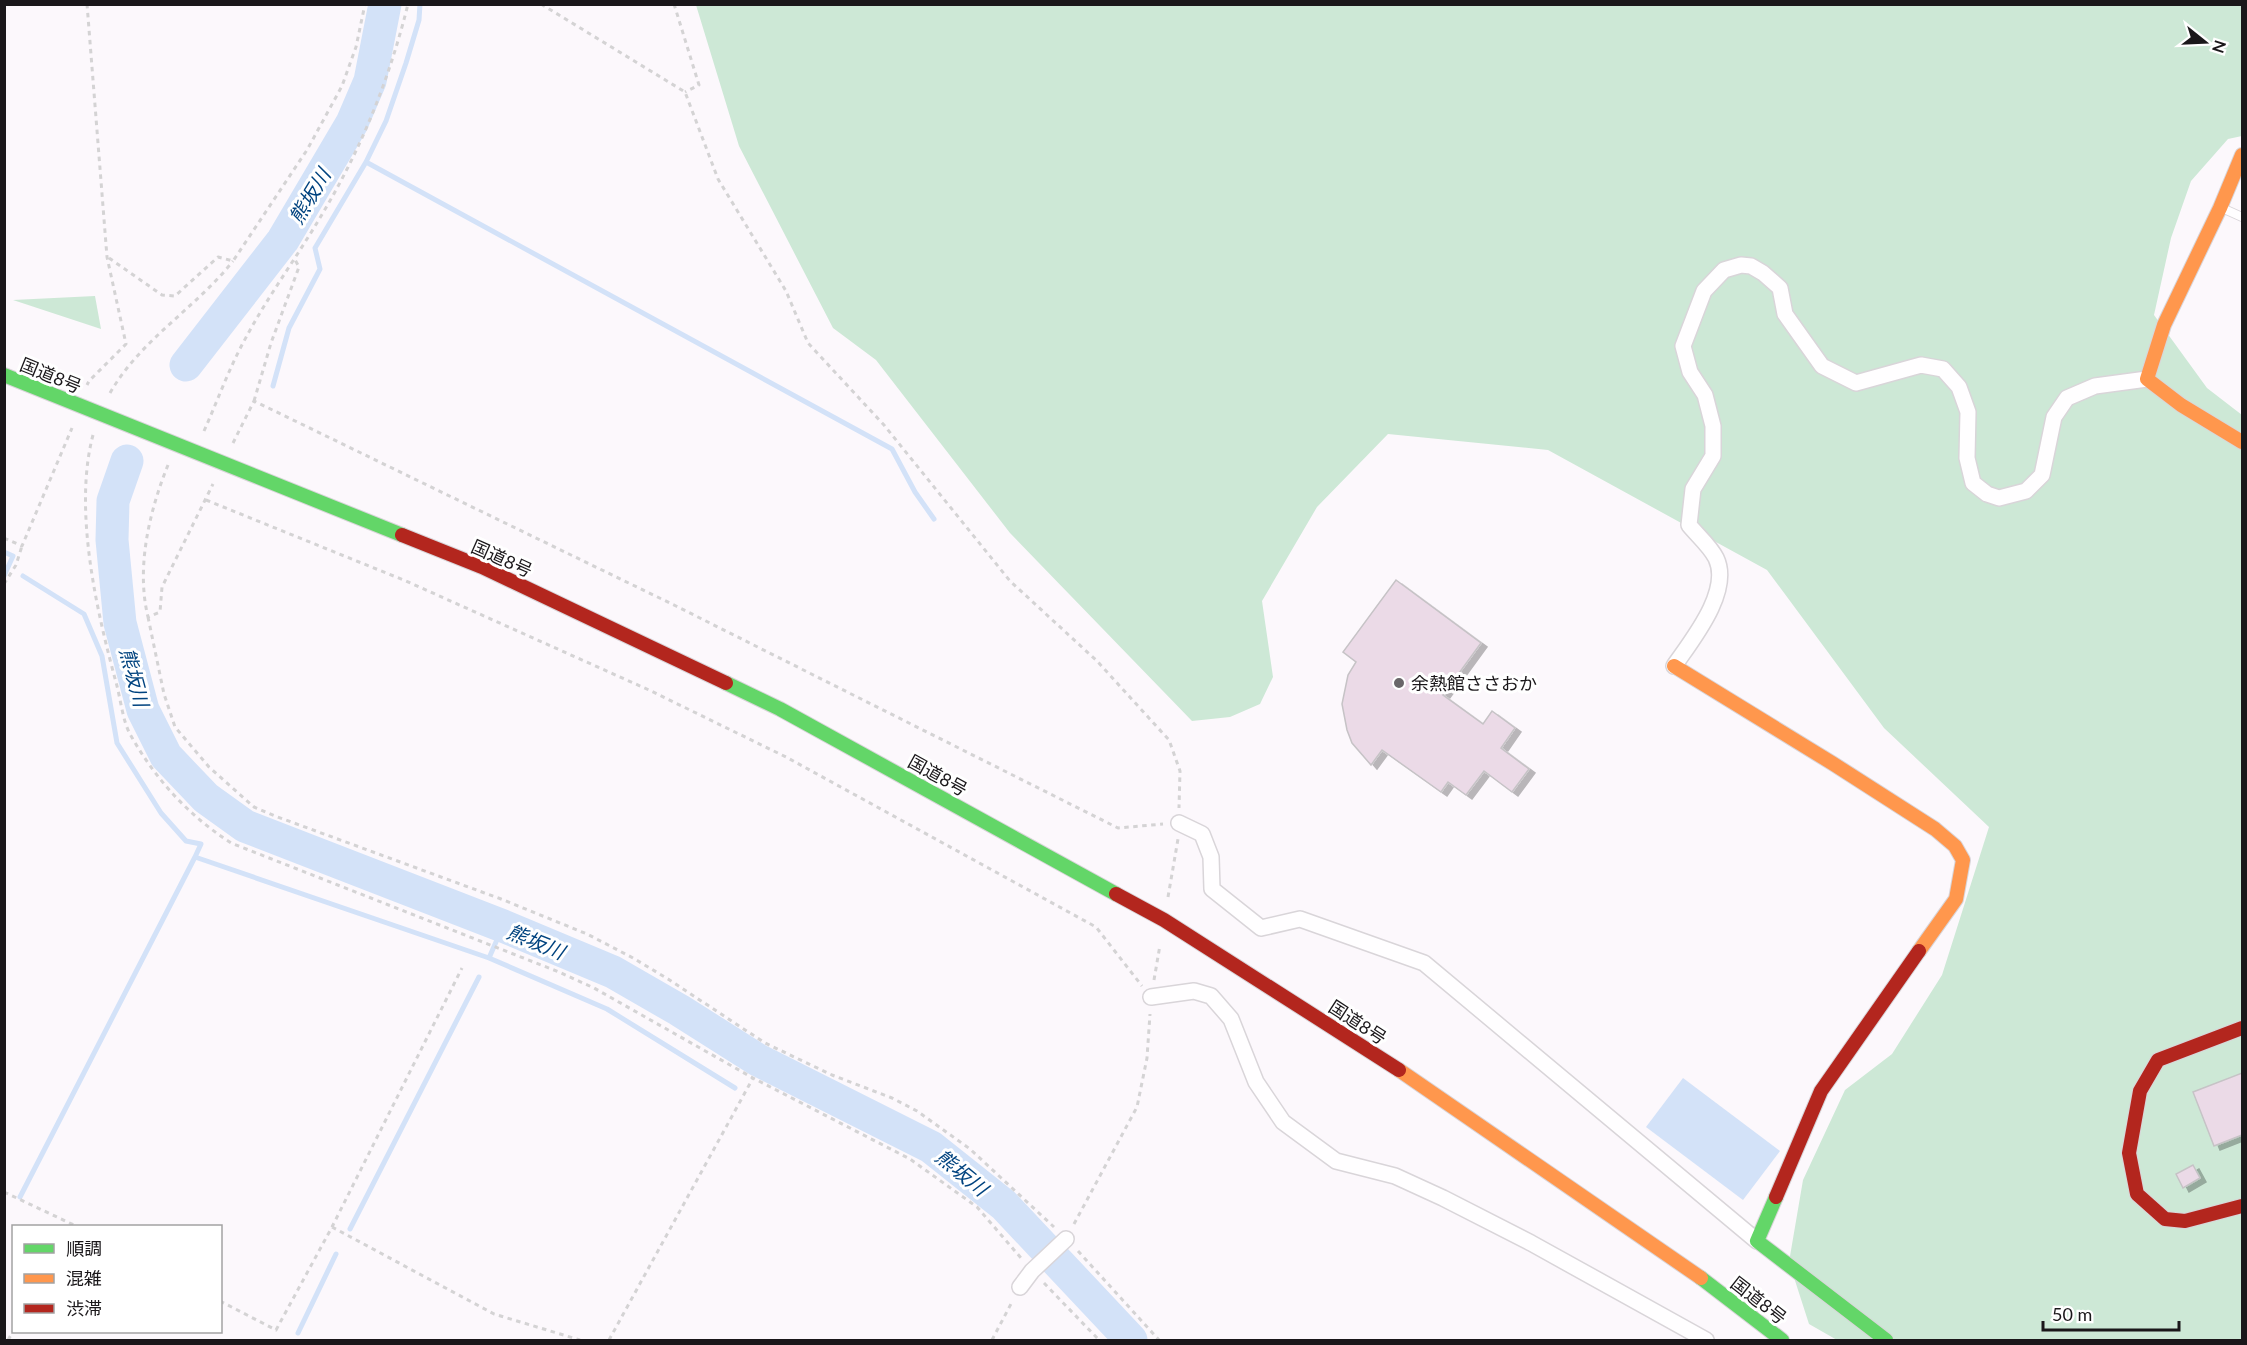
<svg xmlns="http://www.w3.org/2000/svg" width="2247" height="1345" font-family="Lato,'Noto Sans JP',sans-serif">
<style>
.green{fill:#cde8d6}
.water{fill:#d3e2f8}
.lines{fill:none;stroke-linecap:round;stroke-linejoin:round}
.stream{stroke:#d3e2f8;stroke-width:5}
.river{stroke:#d3e2f8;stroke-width:33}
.building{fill:#ebdae7;stroke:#c6c3c6;stroke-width:1.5;filter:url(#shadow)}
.lane-casing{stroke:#d9d5d9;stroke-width:10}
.street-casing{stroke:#d9d5d9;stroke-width:18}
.fast-casing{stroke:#d9d5d9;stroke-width:16}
.slow-casing{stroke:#d9d5d9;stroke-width:16}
.jam-casing{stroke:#d9d5d9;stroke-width:16}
.path{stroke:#d4d3d4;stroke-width:3;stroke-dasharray:4.5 4.5;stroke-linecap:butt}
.lane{stroke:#fffeff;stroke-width:8}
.street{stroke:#fffeff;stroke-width:15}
.fast{stroke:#63d668;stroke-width:14}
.slow{stroke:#ff974d;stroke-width:14}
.jam{stroke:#b3261e;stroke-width:14}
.poi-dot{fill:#696669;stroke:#fff;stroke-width:2}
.labels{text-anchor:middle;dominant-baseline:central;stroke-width:6;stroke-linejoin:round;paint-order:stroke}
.street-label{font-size:18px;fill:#1a171a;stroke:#fff}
.poi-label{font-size:18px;fill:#1a171a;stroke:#fff;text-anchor:start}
.water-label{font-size:20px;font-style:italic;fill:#00437f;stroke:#fff}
</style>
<defs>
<filter id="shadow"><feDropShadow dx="6" dy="4" stdDeviation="0" flood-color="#0004"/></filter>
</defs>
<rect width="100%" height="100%" fill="#fcf8fc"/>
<path class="green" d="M696,5H2242V136L2228,139L2191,181L2171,238L2154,315L2207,388L2242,415V1340H1837L1809,1324L1789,1262L1803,1180L1845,1090L1892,1054L1942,975L1989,827L1884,728L1767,570L1548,450L1388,434L1317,507L1262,601L1273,677L1260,704L1230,717L1192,721L1010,533L876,360L833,328L739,146Z
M95,296L101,329L13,300Z"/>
<path class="water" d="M1683,1078L1780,1151L1743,1200L1646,1127Z"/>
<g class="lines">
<path class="stream" d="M366,162L892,449L915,492L934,519
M273,386L289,328L320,269L315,248L366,162L386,121L406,63L419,20L420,4
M4,552L13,556L4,576
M23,576L84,614L102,656L117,743L161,813L186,841L201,844L195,857
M489,958L503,926
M20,1197L195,857L489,958L607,1009L735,1088
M350,1229L479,977
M298,1333L336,1254"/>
<path class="river" d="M186,365L283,240L352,123L370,81L385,4
M127,461L113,501L112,540L120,623L143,710L166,756L206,798L245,826L503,926L613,972L679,1010L758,1060L931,1147L1004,1205L1131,1340"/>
</g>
<path class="building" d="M1396,580L1481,643L1443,695L1483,724L1492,711L1515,728L1501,748L1529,769L1512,792L1484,771L1466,795L1448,782L1441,792L1382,750L1371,765L1352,743L1347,730L1342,704L1348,675L1356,662L1343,652Z
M2242,1073V1135L2214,1146L2193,1092Z
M2193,1165L2200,1178L2183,1188L2176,1174Z"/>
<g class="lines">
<defs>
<path id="lane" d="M2222,208L2242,217"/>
<path id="street" d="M1674,666C1692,640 1732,591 1716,558C1710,546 1698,536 1689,525L1693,489L1713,456V426L1705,395L1690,372L1683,346L1704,291L1724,270L1741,265L1751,266L1763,273L1780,288L1785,314L1822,366L1856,383L1921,365L1943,369L1959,387L1968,412L1967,458L1973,483L1987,494L1999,498L2026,491L2042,475L2054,417L2067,398L2095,386L2147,379
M1179,823L1202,834L1211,857L1212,889L1261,928L1300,919L1424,963L1757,1241
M1151,997L1194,991L1211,996L1231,1019L1256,1082L1283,1122L1336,1161L1395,1176L1443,1198L1531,1243L1706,1340
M1020,1287L1032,1271L1066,1239"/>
<path id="fast" d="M4,375L402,535
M726,683L780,709L1116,894
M1776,1197L1757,1241L1886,1340
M1701,1278L1782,1340"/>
<path id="slow" d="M2242,155L2220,208L2164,325L2147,379L2181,405L2242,442
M1674,666L1832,763L1935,829L1955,846L1963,860L1956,899L1919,951
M1399,1070L1701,1278"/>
<path id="jam" d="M402,535L482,567L726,683
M1116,894L1164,920L1399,1070
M2242,1028L2158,1060L2140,1091L2129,1153L2137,1194L2165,1219L2185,1221L2242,1206
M1776,1197L1821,1091L1919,951"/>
</defs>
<use href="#lane" class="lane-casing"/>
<use href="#street" class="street-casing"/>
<use href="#fast" class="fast-casing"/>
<use href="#slow" class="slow-casing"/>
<use href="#jam" class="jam-casing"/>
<path class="path" d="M87,4L107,257L126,344L89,381L87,385
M541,4L685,92L718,179L786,291L808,343L884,425L1010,581L1097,661L1169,740L1180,771L1179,808
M674,4L699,85L685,92
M109,258L162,295L175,296L218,257L233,261L307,150L342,86L356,47L365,4
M110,393C141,339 195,309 233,261
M254,401L271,343L299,267L294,258
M204,431C217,402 228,371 243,343C267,297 298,256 324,211C362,147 390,77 408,4
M93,435C73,510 97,613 117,686C121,702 123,721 130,734C155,779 188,815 231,843L559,972L594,988L753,1078L910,1159L977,1207L1021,1258
M233,443L254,401L676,606L1118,828L1163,824
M168,465C149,512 136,568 148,617L160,612L162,587L213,484
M206,500L406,581L649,690L786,757L1096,927L1142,986
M4,538L22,546L72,428
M4,584L16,565L22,546
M148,617L164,694L175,727L209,767L254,807L275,816L501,899L587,934L633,958L668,979L765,1043L832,1075L892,1098L917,1111L970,1149L1054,1227
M1168,897L1178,839
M1154,980L1160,945
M4,1192L76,1226
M1074,1224L1137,1107L1147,1058L1150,1014
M332,1227L494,1314L580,1340
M1078,1251L1159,1340
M1044,1283L1099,1340
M220,1301L276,1330L332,1227L462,968
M8,1340L14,1330
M609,1340L753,1078
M992,1340L1012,1302"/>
<use href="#lane" class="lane"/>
<use href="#street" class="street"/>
<use href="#fast" class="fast"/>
<use href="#slow" class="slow"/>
<use href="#jam" class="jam"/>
</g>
<circle class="poi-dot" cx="1399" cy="683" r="6"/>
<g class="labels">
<g class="street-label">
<text transform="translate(51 375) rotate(22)">国道8号</text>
<text transform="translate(502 558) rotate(24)">国道8号</text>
<text transform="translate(938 775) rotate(29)">国道8号</text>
<text transform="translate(1358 1022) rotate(33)">国道8号</text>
<text transform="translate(1759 1300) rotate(38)">国道8号</text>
</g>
<g class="poi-label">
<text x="1411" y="683">余熱館ささおか</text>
</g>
<g class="water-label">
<text transform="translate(309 196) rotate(-59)">熊坂川</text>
<text transform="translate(135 677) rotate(75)">熊坂川</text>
<text transform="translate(536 941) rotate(22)">熊坂川</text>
<text transform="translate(962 1172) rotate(39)">熊坂川</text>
</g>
</g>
<rect width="2247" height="1345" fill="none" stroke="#1a171a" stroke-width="12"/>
<rect x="12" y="1225" width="210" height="108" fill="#ffffff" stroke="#a3a2a3" stroke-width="1.5"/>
<rect x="24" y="1244" width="30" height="9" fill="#63d668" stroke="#a3a2a3" stroke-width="1.5"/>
<text x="66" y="1255" font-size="18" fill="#1a171a">順調</text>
<rect x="24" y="1274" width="30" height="9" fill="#ff974d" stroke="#a3a2a3" stroke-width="1.5"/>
<text x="66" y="1285" font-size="18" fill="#1a171a">混雑</text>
<rect x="24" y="1304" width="30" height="9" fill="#b3261e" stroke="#a3a2a3" stroke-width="1.5"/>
<text x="66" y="1315" font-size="18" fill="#1a171a">渋滞</text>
<g transform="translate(2205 42) rotate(108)" stroke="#ffffff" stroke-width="4.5" paint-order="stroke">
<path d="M0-4.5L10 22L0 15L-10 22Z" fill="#1a171a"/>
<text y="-9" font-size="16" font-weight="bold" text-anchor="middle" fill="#1a171a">N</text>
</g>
<path d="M2043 1321v9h136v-9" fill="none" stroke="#1a171a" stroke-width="3"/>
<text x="2052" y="1321" font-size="18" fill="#1a171a" stroke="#ffffff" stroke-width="4.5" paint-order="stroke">50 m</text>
</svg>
